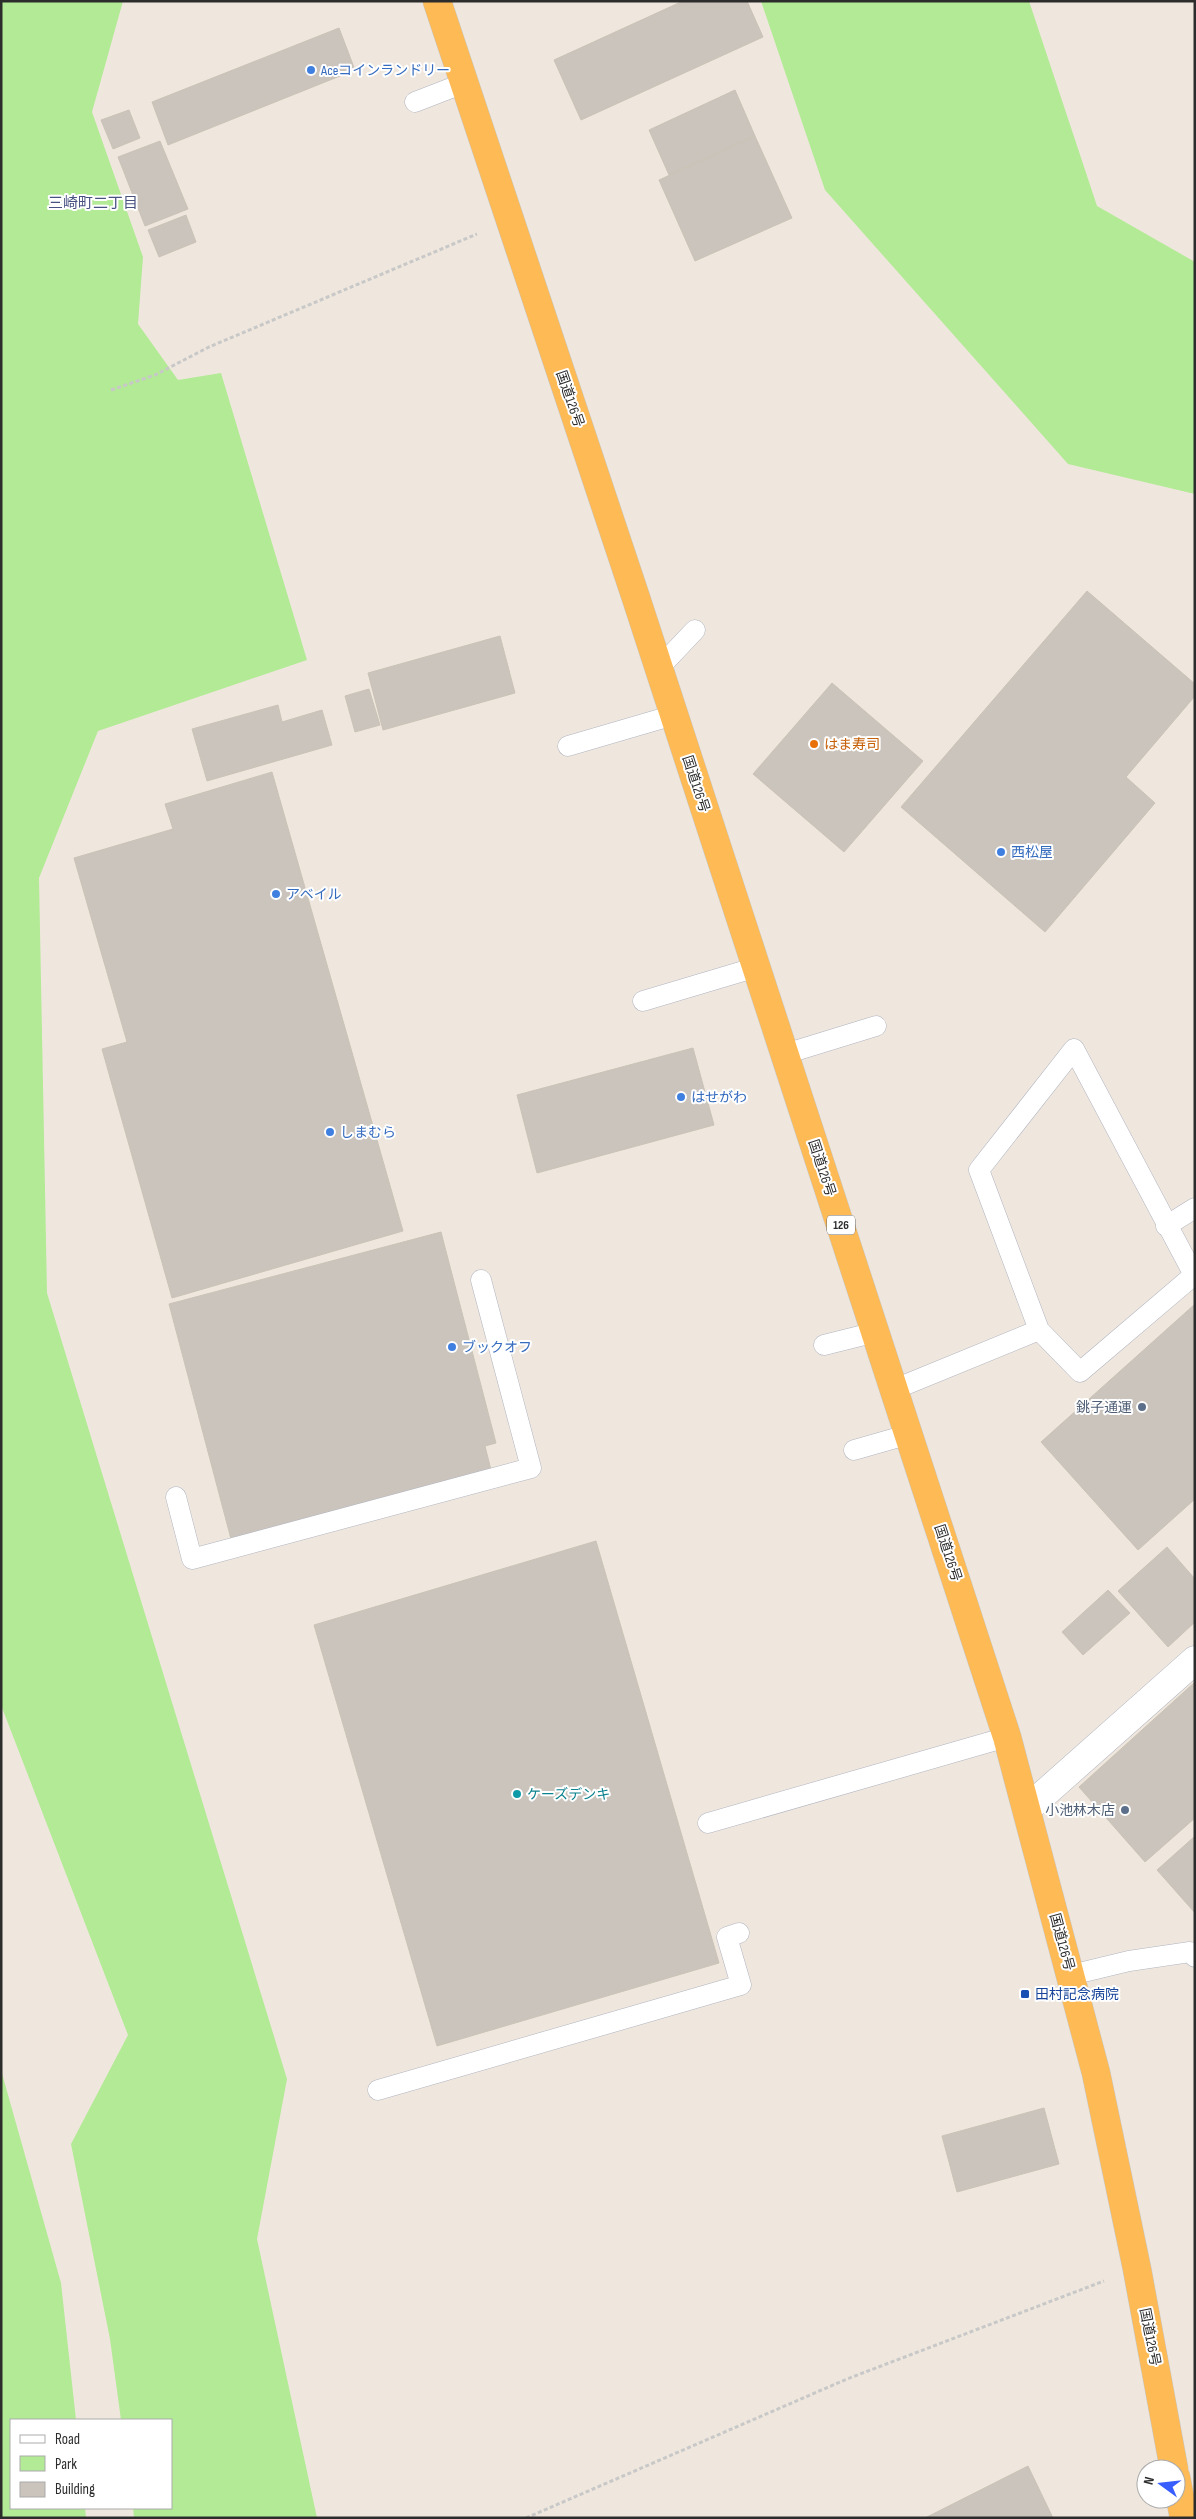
<svg xmlns="http://www.w3.org/2000/svg" width="1196" height="2519" font-family="'Sofia Sans Condensed','Noto Sans JP',sans-serif">
<style>
.green{fill:#b2ea95}
.building{fill:#cac4bc;stroke:#cac3b6}
.lines{fill:none;stroke-linecap:round;stroke-linejoin:round}
.service-casing{stroke:#b1b4c1;stroke-width:21}
.minor-casing{stroke:#b1b4c1;stroke-width:29}
.trunk-casing{stroke:#c8c8c8;stroke-width:29}
.path{stroke:#c8c8c8;stroke-width:3;stroke-dasharray:4 2.5;stroke-linecap:butt}
.service{stroke:#fff;stroke-width:20}
.minor{stroke:#fff;stroke-width:28}
.trunk{stroke:#feba55;stroke-width:28}
.shop-dot{fill:#3f7fe0;stroke:#fff;stroke-width:2}
.food-dot{fill:#e8710a;stroke:#fff;stroke-width:2}
.service-dot{fill:#5c6f8a;stroke:#fff;stroke-width:2}
.culture-dot{fill:#0f9aa8;stroke:#fff;stroke-width:2}
.transit-dot{fill:#1a4fb4;stroke:#fff;stroke-width:2}
.labels{text-anchor:middle;dominant-baseline:central;stroke-width:4;stroke-linejoin:round;paint-order:stroke}
.shield{fill:#fff;stroke:#6b6b6b;stroke-width:1}
.shield-label{font-size:12px;font-weight:bold;fill:#2c2c2c}
.shop-label{font-size:14px;fill:#366cbe;stroke:#fff;text-anchor:start}
.street-label{font-size:14px;fill:#2c2c2c;stroke:#fff}
.food-label{font-size:14px;fill:#c56008;stroke:#fff;text-anchor:start}
.service-label{font-size:14px;fill:#4e5e75;stroke:#fff;text-anchor:end}
.culture-label{font-size:14px;fill:#0d838f;stroke:#fff;text-anchor:start}
.transit-label{font-size:14px;fill:#164399;stroke:#fff;text-anchor:start}
.neighbourhood-label{font-size:15px;fill:#475281;stroke:#fff}
</style>
<rect width="100%" height="100%" fill="#efe7dd"/>
<path class="green" d="M1,1H123L92,112L143,257L138,324L178,380L221,373L307,660L98,731L39,878L47,1293L287,2079L257,2239L317,2518H134L133,2508H171V2420H121L110,2339L71,2144L128,2035L1,1705Z
M761,1H1029L1097,206L1195,262V494L1068,464L825,190Z
M1,2070L61,2283L76,2420H11V2508H85L86,2518H1Z"/>
<path class="building" d="M683,1H747L763,37L581,120L554,60Z
M339,28L355,70L168,145L152,102Z
M735,90L755,136L669,175L649,130Z
M129,110L140,138L113,149L101,120Z
M755,136L792,218L695,261L659,180Z
M160,141L188,209L145,226L118,157Z
M186,215L196,242L159,257L148,230Z
M1087,591L1195,684V696L1126,777L1155,803L1045,932L901,807Z
M500,636L515,693L383,730L368,673Z
M832,683L923,761L844,852L753,774Z
M369,689L380,725L355,732L345,696Z
M278,705L282,722L322,710L332,745L207,781L192,729Z
M272,772L403,1231L172,1298L102,1049L127,1042L74,858L173,829L165,804Z
M693,1048L714,1125L537,1173L517,1095Z
M441,1232L496,1443L485,1446L491,1470L231,1539L169,1304Z
M1195,1304V1499L1138,1550L1041,1442Z
M596,1541L719,1963L437,2046L314,1625Z
M1167,1547L1195,1579V1622L1168,1647L1118,1591Z
M1108,1590L1130,1613L1083,1655L1062,1632Z
M1195,1682V1818L1145,1862L1079,1787Z
M1195,1836V1913L1157,1870Z
M1044,2108L1059,2164L957,2192L942,2136Z
M1028,2466L1053,2518H925Z"/>
<g class="lines">
<defs>
<path id="service" d="M415,102L464,83
M659,668L695,630
M568,746L674,715
M643,1001L757,967
M1074,1049L1194,1275L1080,1372L1039,1330L979,1170Z
M785,1054L876,1026
M1166,1226L1195,1208
M824,1345L876,1332
M895,1389L1039,1330
M854,1450L910,1434
M176,1497L192,1559L531,1468L481,1280
M708,1823L1007,1737
M1071,1975L1129,1961L1190,1952L1195,1957
M378,2090L741,1985L727,1937L739,1933"/>
<path id="minor" d="M1027,1809L1195,1660"/>
<path id="trunk" d="M437,1L636,598L1007,1737L1096,2073L1137,2269L1174,2469
M1176,2477L1184,2518"/>
</defs>
<use href="#service" class="service-casing"/>
<use href="#minor" class="minor-casing"/>
<use href="#trunk" class="trunk-casing"/>
<path class="path" d="M111,390L155,375L209,347L477,234
M526,2518L847,2379L1104,2281"/>
<use href="#service" class="service"/>
<use href="#minor" class="minor"/>
<use href="#trunk" class="trunk"/>
</g>
<g class="shop-dot">
<circle cx="311" cy="70" r="5"/>
<circle cx="1001" cy="852" r="5"/>
<circle cx="276" cy="894" r="5"/>
<circle cx="681" cy="1097" r="5"/>
<circle cx="330" cy="1132" r="5"/>
<circle cx="452" cy="1347" r="5"/>
</g>
<circle class="food-dot" cx="814" cy="744" r="5"/>
<g class="service-dot">
<circle cx="1142" cy="1407" r="5"/>
<circle cx="1125" cy="1810" r="5"/>
</g>
<circle class="culture-dot" cx="517" cy="1794" r="5"/>
<rect class="transit-dot" x="1020" y="1989" width="10" height="10" rx="2.5"/>
<g class="labels">
<rect class="shield" x="827" y="1215.5" width="28" height="19" rx="4"/>
<g class="shield-label">
<text x="841" y="1225">126</text>
</g>
<g class="shop-label">
<text x="321" y="70">Aceコインランドリー</text>
<text x="1011" y="852">西松屋</text>
<text x="286" y="894">アベイル</text>
<text x="691" y="1097">はせがわ</text>
<text x="340" y="1132">しまむら</text>
<text x="462" y="1347">ブックオフ</text>
</g>
<g class="street-label">
<text transform="translate(570 399) rotate(71)">国道126号</text>
<text transform="translate(696 784) rotate(72)">国道126号</text>
<text transform="translate(822 1168) rotate(72)">国道126号</text>
<text transform="translate(948 1553) rotate(72)">国道126号</text>
<text transform="translate(1062 1942) rotate(75)">国道126号</text>
<text transform="translate(1150 2337) rotate(79)">国道126号</text>
</g>
<g class="food-label">
<text x="824" y="744">はま寿司</text>
</g>
<g class="service-label">
<text x="1132" y="1407">銚子通運</text>
<text x="1115" y="1810">小池林木店</text>
</g>
<g class="culture-label">
<text x="527" y="1794">ケーズデンキ</text>
</g>
<g class="transit-label">
<text x="1035" y="1994">田村記念病院</text>
</g>
<g class="neighbourhood-label">
<text x="93" y="203">三崎町二丁目</text>
</g>
</g>
<rect width="1196" height="2519" fill="none" stroke="#2c2c2c" stroke-width="5"/>
<rect x="10" y="2419" width="162" height="90" fill="#ffffff" stroke="#ababab"/>
<rect x="20" y="2435" width="25" height="8" fill="#ffffff" stroke="#ababab"/>
<text x="55" y="2444" font-size="15" fill="#2c2c2c">Road</text>
<rect x="20" y="2456" width="25" height="15" fill="#b2ea95" stroke="#ababab"/>
<text x="55" y="2469" font-size="15" fill="#2c2c2c">Park</text>
<rect x="20" y="2482" width="25" height="15" fill="#cac4bc" stroke="#ababab"/>
<text x="55" y="2494" font-size="15" fill="#2c2c2c">Building</text>
<g transform="translate(1161 2484) rotate(285)"><circle r="24" fill="#ffffff" stroke="#ababab"/>
<path d="M0-4L9 19L0 12L-9 19Z" fill="#395eff"/>
<text y="-8" font-size="14" font-weight="bold" text-anchor="middle" fill="#2c2c2c">N</text>
</g>
</svg>
